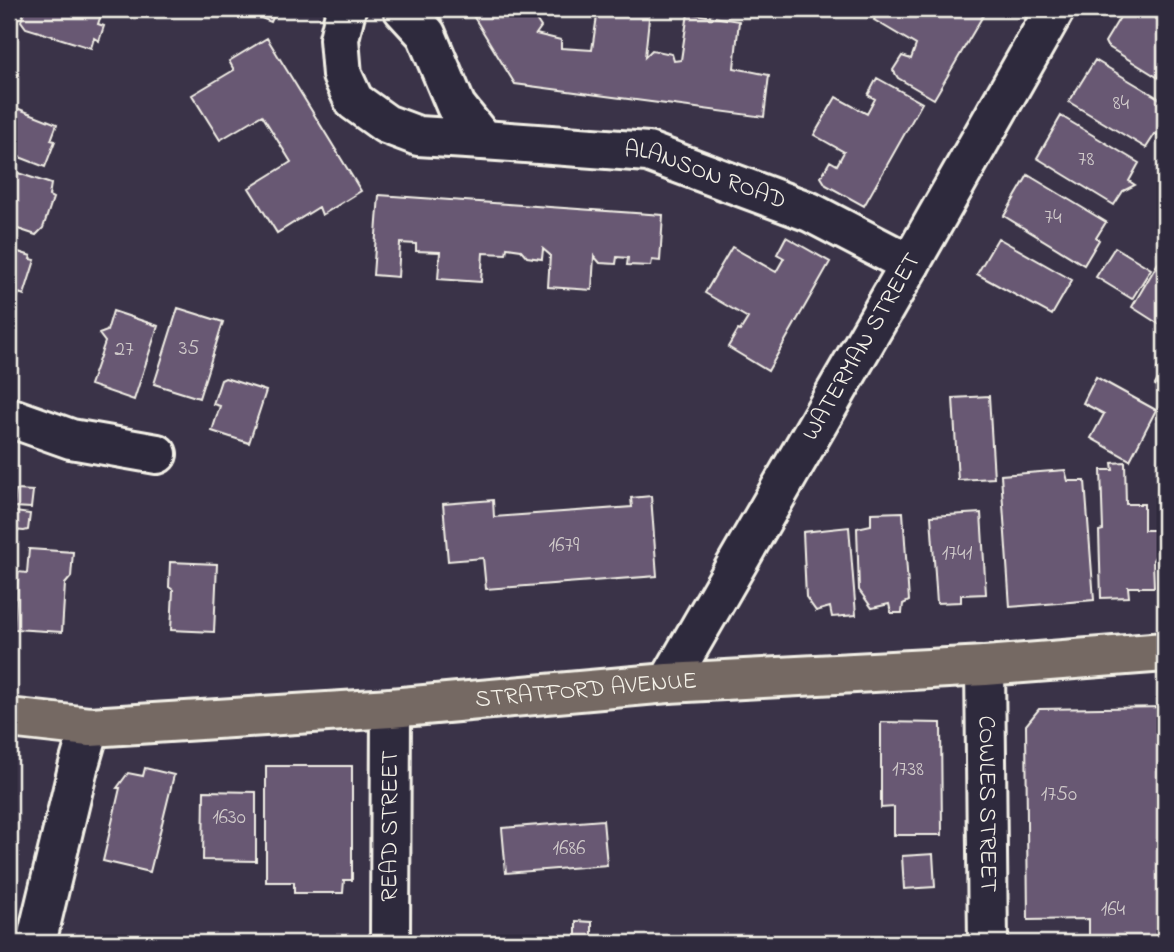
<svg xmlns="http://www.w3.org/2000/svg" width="1174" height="952" font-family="'Indie Flower',sans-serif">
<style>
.building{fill:#685873;stroke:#f4f1e8;stroke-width:2}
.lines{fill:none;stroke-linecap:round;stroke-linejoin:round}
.minor-casing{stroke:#f4f1e8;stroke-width:44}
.major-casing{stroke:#f4f1e8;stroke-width:44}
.minor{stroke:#2f2a3d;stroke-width:38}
.major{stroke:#756964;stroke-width:38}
.labels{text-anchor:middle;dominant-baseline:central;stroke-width:7;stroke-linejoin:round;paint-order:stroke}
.number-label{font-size:21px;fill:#d1cbcb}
.street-label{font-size:24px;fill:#f4f1e8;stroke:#2f2a3d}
</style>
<rect width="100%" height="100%" fill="#3a3348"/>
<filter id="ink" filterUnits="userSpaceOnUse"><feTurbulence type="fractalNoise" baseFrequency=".0143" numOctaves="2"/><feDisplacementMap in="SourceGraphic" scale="14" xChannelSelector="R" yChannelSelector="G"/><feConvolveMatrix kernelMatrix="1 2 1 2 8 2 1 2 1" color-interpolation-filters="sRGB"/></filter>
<g filter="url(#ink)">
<path class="building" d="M25,9H103L98,24L104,26L99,41L94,38L91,48L26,28L21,21Z
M239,9H277L271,22Z
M469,9H522L524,11L529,9L541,27L536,34L561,40V48L592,50L598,9H650L645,57L652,50L672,54L674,61L681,60L688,13L739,21L734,68L769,75L764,117L515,84Z
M880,9H987L934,99L898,78L893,70L902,56L911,59L916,45L874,20Z
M1125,9H1140L1165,24V82L1107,46L1105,42Z
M267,38L361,191L322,215L319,207L277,233L249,188L291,162L262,115L220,140L192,95L234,70L229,61Z
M1095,60L1165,102V115L1160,124L1165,126V128L1160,136L1155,134L1146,148L1069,102Z
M877,78L922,103L864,206L826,185L821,177L830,161L837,165L844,152L814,135L836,97L867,114L875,99L868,95Z
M9,105L57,124L51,140L55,141L45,167L9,153Z
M1061,116L1139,163L1129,181L1135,185L1123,191L1114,205L1037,158Z
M9,170L51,184L49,196L53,198L43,228L36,235L9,226Z
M1028,175L1106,222L1096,238L1099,240L1084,265L1004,216Z
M379,195L663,215L660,261L652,260L651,266L627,265L628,258L617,257L616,264L600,263L594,256L592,290L548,287L550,255L543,249L542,259L527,257L521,250L507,248L506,254L483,253L481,282L438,279L440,252L416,251V244L400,243L398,277L373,275Z
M786,237L830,262L768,371L728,347L738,330L740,331L748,318L705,293L732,247L776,272L784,258L777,254Z
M998,238L1072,280L1052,315L977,274Z
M1115,247L1151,269L1132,299L1096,277Z
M9,249L31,256L30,259L35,260L24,295L19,293L16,303L9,301Z
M1158,263L1165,267V328L1132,307Z
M178,308L223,322L199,398L154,384Z
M113,311L158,326L134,400L90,385L105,342L99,334L107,331Z
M1163,359L1165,360V391L1155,385L1162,372L1157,369Z
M1096,377L1156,410L1130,460L1091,438L1104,414L1083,403Z
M225,378L266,391L249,443L212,431L220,406L213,404L221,380Z
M989,396L994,478L958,480L953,398Z
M1125,462L1126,504H1144V530H1165V552H1158L1153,560L1154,587H1128L1129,597L1101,598L1099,531L1103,530L1101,470H1113L1112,463Z
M1065,470L1068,481H1085L1094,600L1010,607L1001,475Z
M16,490L33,491L31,508L14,507Z
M651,496L657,576L486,589L483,558L448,561L443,504L493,500L494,517L632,507L631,498Z
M15,512L30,514L28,530L24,531L13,530Z
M903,512L909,601L903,604L902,613H891L889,604L872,608L859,590L857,528L871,525V513Z
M981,513L986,594L961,595V602L937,603L931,516Z
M849,527L856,615L832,617L830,607L816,611L806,597L803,532Z
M29,549L73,552L71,577L65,584L62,632L14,629L18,572L27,573Z
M170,562L217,564L214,632L171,630L173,590L169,587Z
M1165,707V943H1089V919L1028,920L1026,725L1039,709Z
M881,722L941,723L942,835H894V807L881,808Z
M266,766H352V880H344L343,893H294V882H266Z
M145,768L174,775L150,872L103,861L120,788H117L128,773L143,776Z
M204,791L256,792V861L203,860Z
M603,820L607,865L506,873L502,828Z
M933,854L935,887L904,889L902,856Z
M576,921L592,922V941H576Z
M471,939L542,940V943H471Z"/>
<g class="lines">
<defs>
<g id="minor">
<path d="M346,9L339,39L342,75L354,101L386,124L418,136L483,140"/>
<path id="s1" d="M403,9L426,34L456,106L483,140L648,152L810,212L910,264"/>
<path d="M9,417L71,439L157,454"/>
<path id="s2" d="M985,666L988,943"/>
<path id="s3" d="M668,683L910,264L1055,9"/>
<path d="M36,943L78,768L90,727"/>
<path id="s4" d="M390,943L391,708"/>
</g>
<g id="major">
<path id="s5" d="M9,718L90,727L391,708L668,683L985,666L1165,652"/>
</g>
</defs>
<use href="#minor" class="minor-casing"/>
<use href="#major" class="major-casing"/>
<use href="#minor" class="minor"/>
<use href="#major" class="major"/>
</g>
</g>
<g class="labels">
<g class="number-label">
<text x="1121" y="104">84</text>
<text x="1086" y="160">78</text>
<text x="1053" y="218">74</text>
<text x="189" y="349">35</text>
<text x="124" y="350">27</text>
<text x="564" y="546">1679</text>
<text x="957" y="554">1741</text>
<text x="908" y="770">1738</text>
<text x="1059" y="795">1750</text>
<text x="229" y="818">1630</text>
<text x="569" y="849">1686</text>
<text x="1113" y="910">164</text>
</g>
<g class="street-label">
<text stroke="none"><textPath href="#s1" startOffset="382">ALANSON ROAD</textPath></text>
<text stroke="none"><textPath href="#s3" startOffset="388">WATERMAN STREET</textPath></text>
<text stroke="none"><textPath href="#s5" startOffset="579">STRATFORD AVENUE</textPath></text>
<text stroke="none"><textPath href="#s2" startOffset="138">COWLES STREET</textPath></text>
<text stroke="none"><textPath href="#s4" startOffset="117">READ STREET</textPath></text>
</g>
</g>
<rect width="1174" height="952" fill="none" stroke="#2f2a3d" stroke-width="35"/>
<rect x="18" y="18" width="1139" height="917" fill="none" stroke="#f4f1e8" stroke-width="2.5" filter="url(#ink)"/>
</svg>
